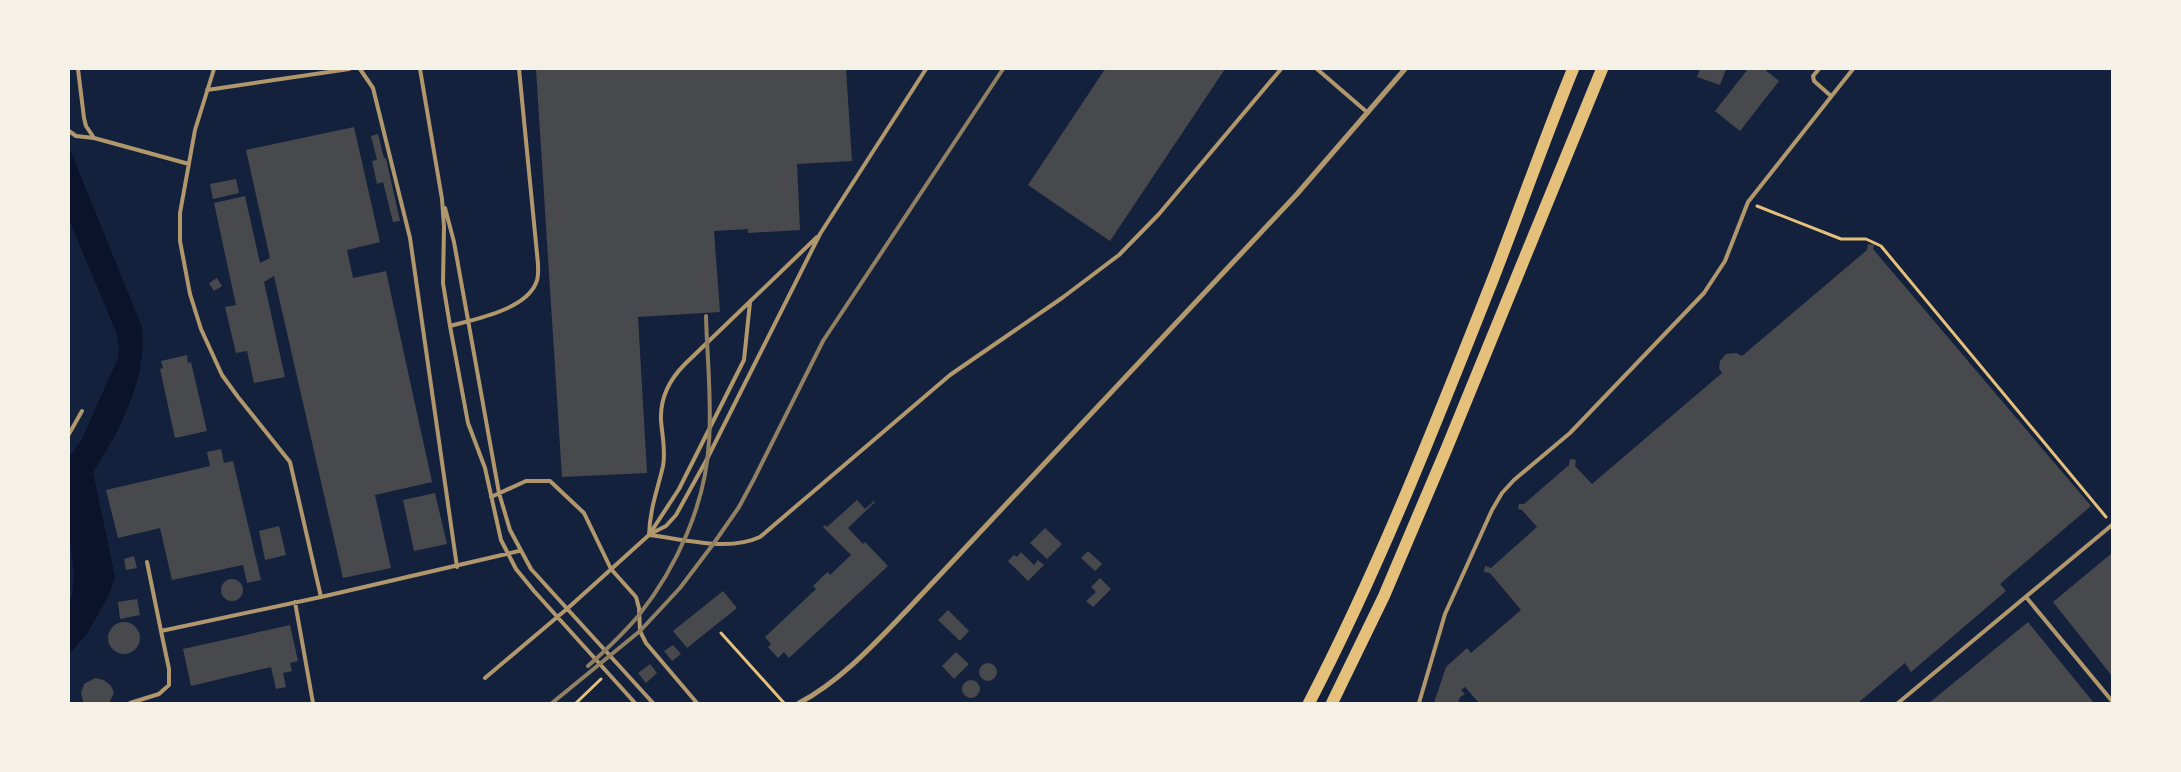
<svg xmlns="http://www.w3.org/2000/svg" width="2181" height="772" font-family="Signika,sans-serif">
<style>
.water{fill:#0b132b}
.building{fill:#48494c}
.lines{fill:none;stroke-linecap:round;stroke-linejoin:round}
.path{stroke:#e5c07b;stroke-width:3}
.service{stroke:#b1986c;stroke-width:4}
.minor{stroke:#b1986c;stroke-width:5}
.primary{stroke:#e5c07b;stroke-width:12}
.rail{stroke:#918062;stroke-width:4}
</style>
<rect width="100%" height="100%" fill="#14213d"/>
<path class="water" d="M69,147L142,327C148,377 120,431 93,472L115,577L109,595L87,634L69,654V605L72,595L74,573L69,536V457L81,441L118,358L119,349L116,332L69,220Z"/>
<path class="building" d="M536,69H846L852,161L797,164L800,230L748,233V229L714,231L720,312L638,317L647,473L562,477Z
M1105,69H1225L1110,241L1028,185Z
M1700,69H1726L1720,85L1697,77Z
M1748,69H1764L1779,81L1740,131L1715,111Z
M354,127L380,242L347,250L353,278L386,271L432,482L375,495L391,568L343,578L274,276L264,282L285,377L254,383L247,351L236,353L225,307L236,305L214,203L245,196L260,263L270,258L246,150Z
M378,134L384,158H386L400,221L393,222L383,182L377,184L372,161L377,160L371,136Z
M236,179L239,193L213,199L210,184Z
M1868,244L1874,245L1873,249L2091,506L2000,584L2006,591L1911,672L1905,663L1858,703H1479L1465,687L1461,690L1465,694L1460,697L1458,703H1434L1446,667L1467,648L1471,653L1521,610L1490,573L1484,572L1485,566L1491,568L1537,527L1522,510L1518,509L1519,504H1524L1569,465L1570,459L1576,460L1575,466L1592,484L1722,373L1719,368L1720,361L1726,354L1736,353L1742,356L1867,250Z
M217,278L222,286L214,291L209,283Z
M187,355L188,363L191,362L207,431L175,438L160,369L163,368L161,361Z
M221,449L224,463L233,461L261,580L247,583L243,565L172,580L160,528L118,538L106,490L210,466L207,452Z
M435,493L447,544L414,551L403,500Z
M857,500L865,509L874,501L875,502L848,528L863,544L865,542L888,566L789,658L784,652L778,658L768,647L771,644L765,637L816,589L813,586L822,577L828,572L830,575L851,555L823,527L825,525L827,527Z
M279,526L286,555L265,560L259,531Z
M1045,528L1062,544L1047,559L1030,543Z
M1088,551L1102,564L1095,571L1081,558Z
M1021,552L1034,565L1038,560L1044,565L1028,581L1008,561L1014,555L1017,557Z
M2112,553V676L2053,602Z
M134,556L137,568L126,570L124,559Z
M1100,578L1111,589L1093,607L1086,601L1096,592L1091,587Z
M221 590a11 11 0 1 1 22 0a11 11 0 1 1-22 0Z
M723,591L737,608L687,648L673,631Z
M137,599L140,615L120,619L118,602Z
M948,610L969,631L960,641L938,620Z
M2028,622L2094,703H1929Z
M108 638a16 16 0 1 1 32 0a16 16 0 1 1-32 0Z
M290,625L298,661L290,663L292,671L283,673L286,687L276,689L271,667L191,686L183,649Z
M673,645L681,654L672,661L664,651Z
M956,652L969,664L954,679L942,666Z
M979 672a9 9 0 1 1 18 0a9 9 0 1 1-18 0Z
M650,664L657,673L646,683L638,673Z
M95,678L104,680L111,686L114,693L109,703H85L83,701L81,693L84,684Z
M962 689a9 9 0 1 1 18 0a9 9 0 1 1-18 0Z"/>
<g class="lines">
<path class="path" d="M1757,206L1841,239H1866L1881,246L2106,517
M721,633L784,703
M576,703L601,679"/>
<path class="service" d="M78,69L84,118L86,126L94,138L189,164
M214,69L195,130L180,213V241L190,294L201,329L222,375L238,397L290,462L321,597
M360,69L373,88L410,238L457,567
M420,69L442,199L444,227L443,283L450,326L468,423L485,468L501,540L516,569L534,591L635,703
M1317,69L1368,113
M1819,69L1813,76L1814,81L1831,96
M207,90L349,69
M69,131L76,136L94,138
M445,208L454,242L499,493L510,530L531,569L653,703
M450,326C475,319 525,310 536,283C539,277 538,270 538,264L519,69
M69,434L82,411
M491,497L526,481H550L584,513L611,569L636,597L639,608L640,631L646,643L697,703
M650,534L666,526L676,515L707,459L820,234L926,69
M649,535C683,539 728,552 760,537L950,375L1062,298L1119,255L1159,214L1281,69
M649,535C650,508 657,492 663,466C666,451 662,435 661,420C660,398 670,379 685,364L817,237
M147,562L161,631L321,597L519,551
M2026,597L2112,701
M295,602L313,703
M485,678L568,608L649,535L679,489L744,360L750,302
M130,703L159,694L169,685V669L161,631
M1419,703L1445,614L1492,510L1502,493L1514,480L1570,433L1704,293L1725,261L1748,202L1853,69
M1898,703L2112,525"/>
<path class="minor" d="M799,703C841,681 876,642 908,609L1297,194L1405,69"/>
<path class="primary" d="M1309,703C1379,568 1435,425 1491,284C1519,212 1544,140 1573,69
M1332,703L1384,596L1446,450L1602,69"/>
<path class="rail" d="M588,666C606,650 624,633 639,615C677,567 706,503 709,441C712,400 707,357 706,316
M552,703L640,631L680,588L714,543L739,507L754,479L823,341L1003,69"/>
</g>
<rect width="2181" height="772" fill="none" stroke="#f6f1e7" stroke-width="140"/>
</svg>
